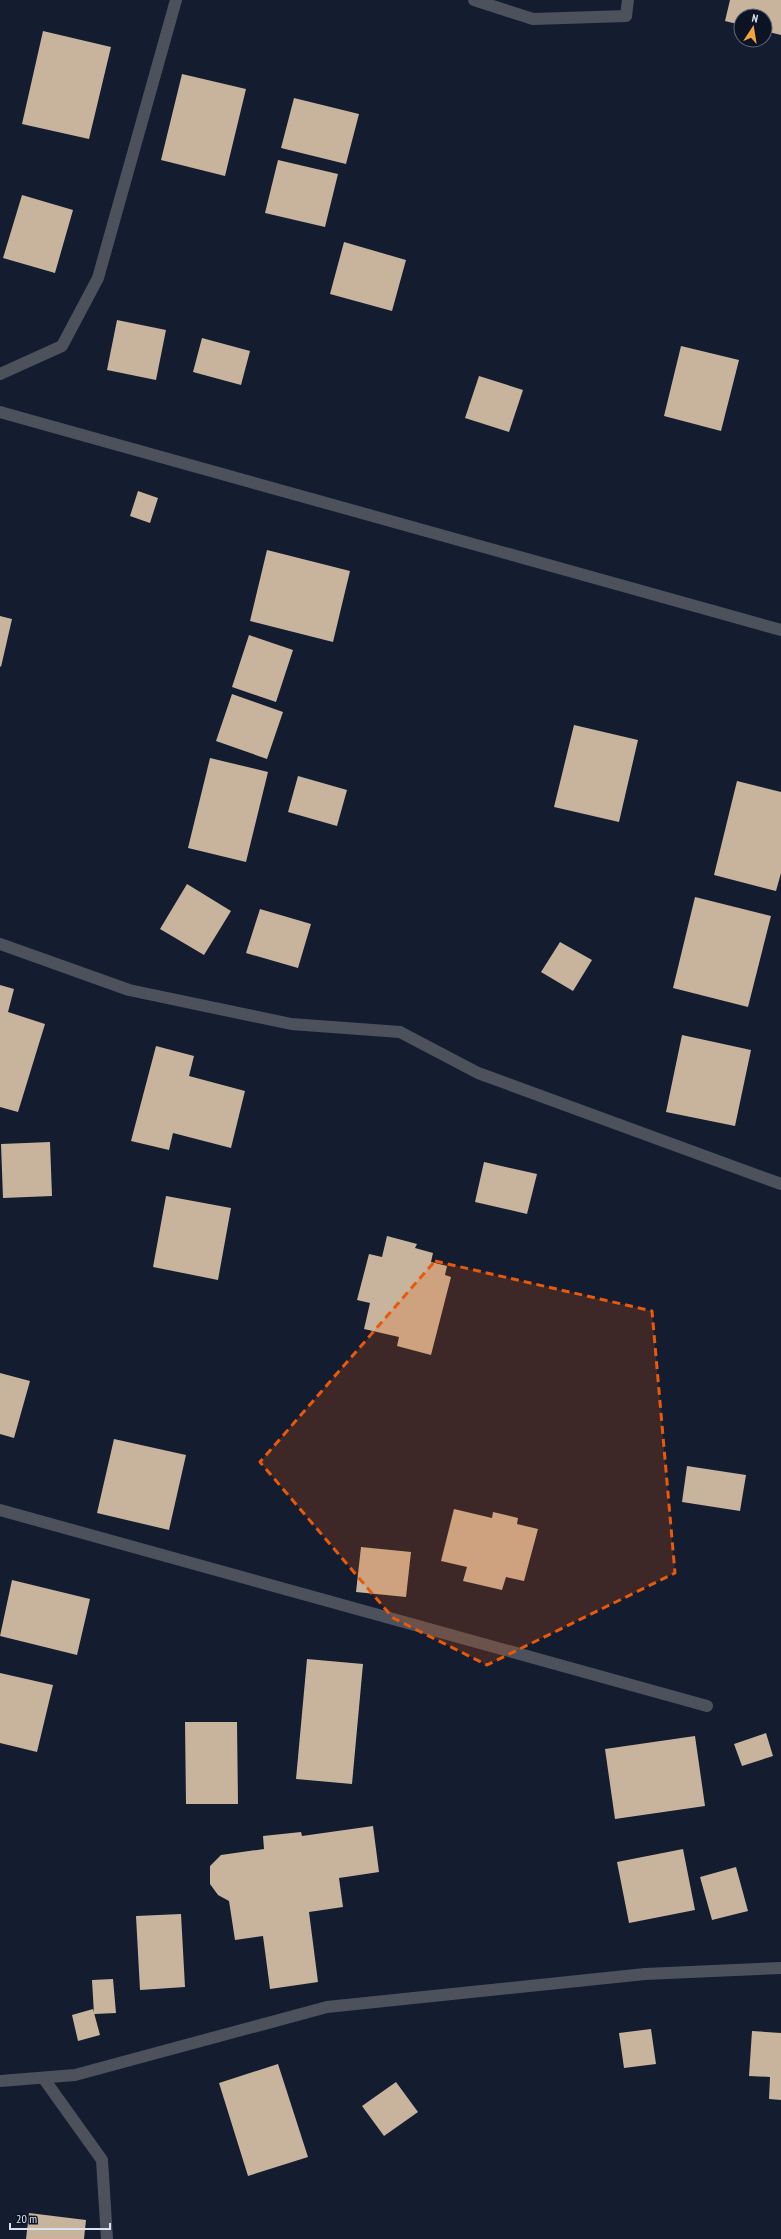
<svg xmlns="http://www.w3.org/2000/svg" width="781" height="2239" font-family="'PT Sans Narrow',sans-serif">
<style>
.building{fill:#c8b49d}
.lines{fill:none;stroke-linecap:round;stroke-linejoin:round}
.street{stroke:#4d515b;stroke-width:12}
.marked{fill:#e8590c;fill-opacity:0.2;stroke:#e8590c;stroke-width:3;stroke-dasharray:8 5;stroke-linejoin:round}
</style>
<rect width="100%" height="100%" fill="#141c2f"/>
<path class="building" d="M730,0H781V35L765,31V16H741V25L725,21Z
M43,31L111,47L89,139L22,124Z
M182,74L246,89L225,176L161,160Z
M294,98L359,114L346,164L281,148Z
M278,160L338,174L325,227L265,213Z
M22,195L73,210L55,273L3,258Z
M344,242L406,260L392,311L330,294Z
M117,320L166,330L156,380L107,370Z
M202,338L250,351L241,385L193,372Z
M681,346L739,360L721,431L664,416Z
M479,376L523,390L509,432L465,418Z
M138,491L158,498L150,523L130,516Z
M267,550L350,571L333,642L250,621Z
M0,616L12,619L1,667L0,666Z
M249,635L293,650L276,702L232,687Z
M232,694L283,712L267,759L216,741Z
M574,725L638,740L619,822L554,807Z
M210,758L268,772L246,862L188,848Z
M298,776L347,790L337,826L288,812Z
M737,781L781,792V873L776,891L714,875Z
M187,884L231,911L204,955L160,929Z
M695,897L771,916L748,1007L673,988Z
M260,909L311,924L298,968L246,953Z
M560,942L592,960L573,991L541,972Z
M0,985L14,989L8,1012L45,1024L18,1112L0,1107Z
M682,1035L751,1050L735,1126L666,1112Z
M156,1046L194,1056L189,1076L245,1091L231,1148L173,1133L169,1150L131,1141Z
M50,1142L52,1196L3,1198L1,1144Z
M484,1162L537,1174L527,1214L475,1202Z
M166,1196L231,1208L218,1280L153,1267Z
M387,1236L417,1244L415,1248L433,1253L431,1262L447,1266L445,1275L451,1277L431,1355L397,1346L399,1337L364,1329L370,1303L357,1300L369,1254L382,1257Z
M0,1373L30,1381L14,1438L0,1434Z
M114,1439L186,1455L169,1530L97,1513Z
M687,1466L746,1475L740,1511L682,1502Z
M454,1509L492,1518L493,1512L518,1518L517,1524L538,1529L524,1581L506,1577L502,1590L463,1581L467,1567L441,1561Z
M361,1547L411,1552L406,1597L356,1592Z
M12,1580L90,1599L77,1655L0,1636Z
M307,1659L363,1664L352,1784L296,1779Z
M0,1673L53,1685L37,1752L0,1743Z
M185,1722H237L238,1804H186Z
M766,1733L773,1756L742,1766L734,1744Z
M695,1736L705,1806L615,1819L605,1749Z
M373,1826L379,1872L339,1878L343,1907L309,1912L318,1982L270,1989L263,1936L235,1940L229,1901L218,1895L210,1884V1866L221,1855L264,1849L263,1836L301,1832L302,1836Z
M683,1849L695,1910L629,1923L617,1862Z
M736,1867L748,1911L712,1920L700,1877Z
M181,1914L185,1987L140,1990L136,1916Z
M113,1979L116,2013L94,2014L92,1980Z
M93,2009L100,2035L78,2041L72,2015Z
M651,2029L656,2064L624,2068L619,2033Z
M752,2031L781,2033V2100L769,2099L770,2077L749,2076Z
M278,2064L308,2157L248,2176L219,2083Z
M396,2082L418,2112L384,2136L362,2106Z
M29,2213L86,2220L84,2239H26Z"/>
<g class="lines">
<path class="street" d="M474,0L533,19L626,16L628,0
M0,374L62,346L98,278L176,0
M0,412L781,630
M0,944L129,990L291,1024L400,1032L478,1073L781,1184
M0,1510L707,1706
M44,2079L102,2160L107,2239
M0,2081L75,2075L327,2007L645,1974L781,1968"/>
</g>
<path class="marked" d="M435,1261L652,1311L675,1573L487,1665L393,1618L260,1462Z"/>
<g transform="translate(753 28) rotate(12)"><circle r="19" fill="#0b1325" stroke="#5e6576"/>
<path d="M0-3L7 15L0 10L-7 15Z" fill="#f0a63f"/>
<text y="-6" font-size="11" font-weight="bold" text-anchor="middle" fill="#dbe1ef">N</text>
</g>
<path d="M10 2223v6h100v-6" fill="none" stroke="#dbe1ef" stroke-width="2"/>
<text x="16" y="2223" font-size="12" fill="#dbe1ef" stroke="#0b1325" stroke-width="3" paint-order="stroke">20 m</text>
</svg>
